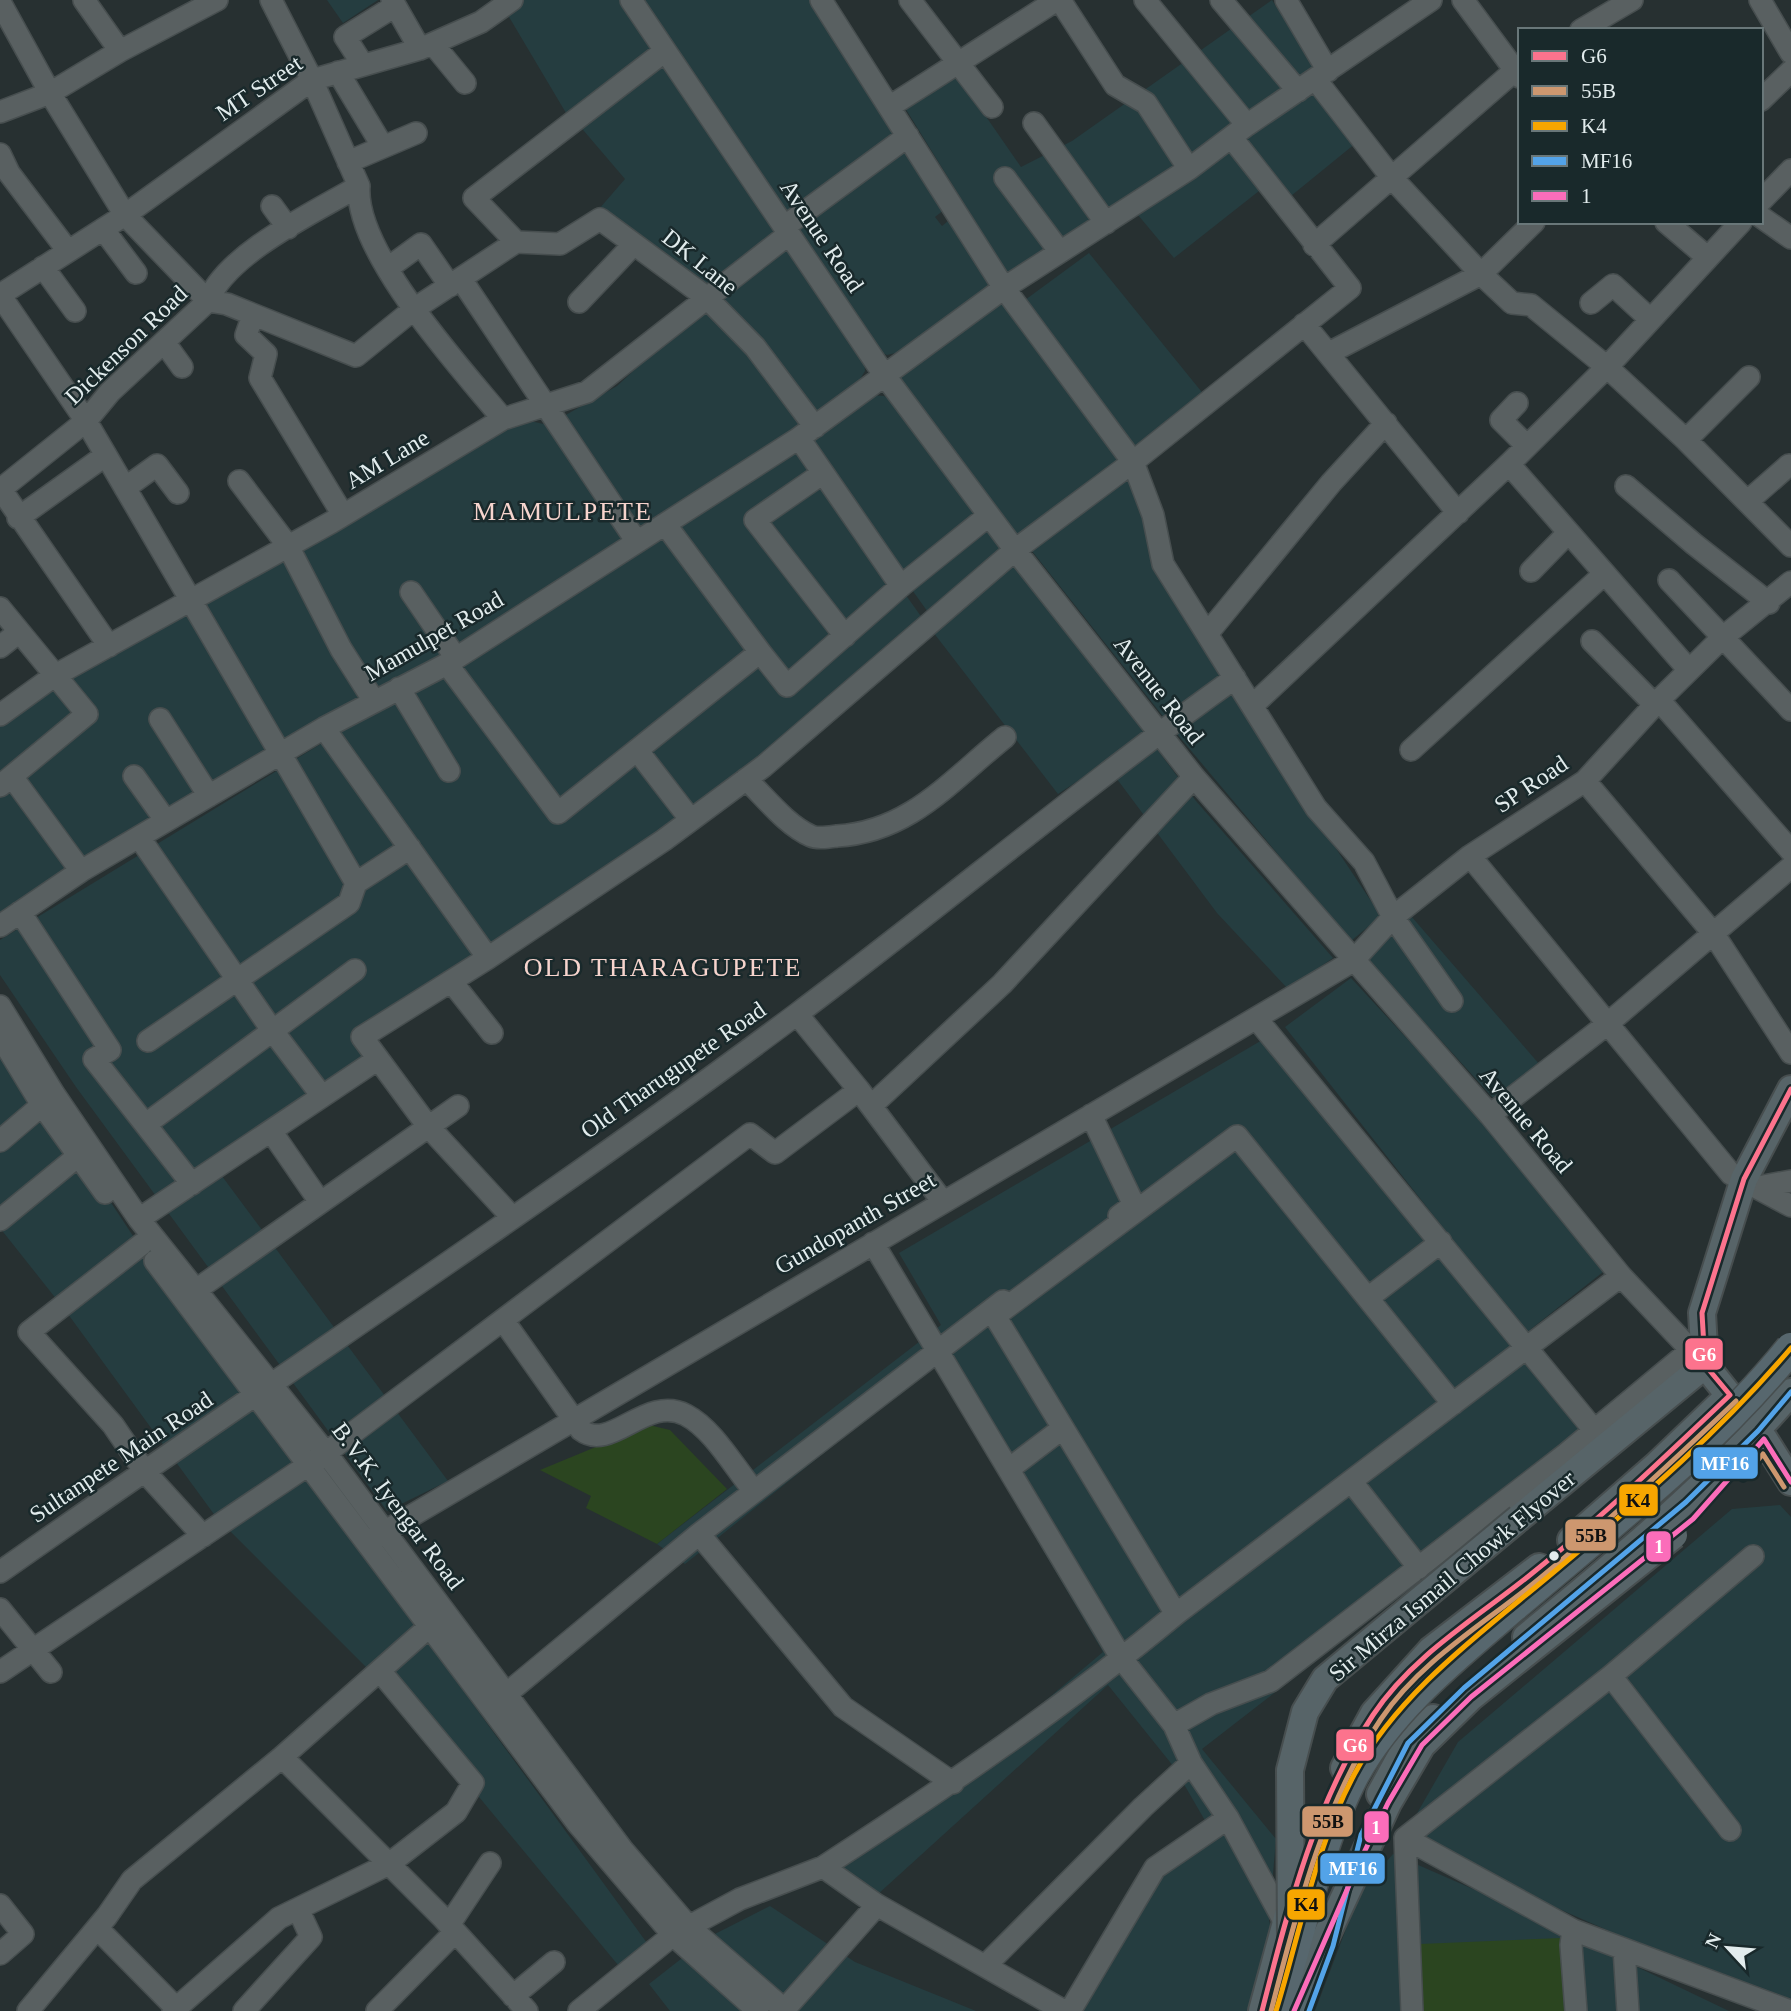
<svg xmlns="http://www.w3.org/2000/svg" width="1791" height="2011" font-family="'Times New Roman',serif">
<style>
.built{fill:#253d40}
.green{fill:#2b4520}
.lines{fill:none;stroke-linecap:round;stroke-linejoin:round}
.minor-casing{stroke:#474e4f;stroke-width:24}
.major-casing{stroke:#474e4f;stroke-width:30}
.highway-casing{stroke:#474e4f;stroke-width:33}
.minor{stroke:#596061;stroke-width:21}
.major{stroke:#576468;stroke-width:26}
.highway{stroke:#57676e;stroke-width:30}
.major-bridge-casing{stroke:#474e4f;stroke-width:30;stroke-linecap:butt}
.highway-bridge-casing{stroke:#474e4f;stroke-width:33;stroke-linecap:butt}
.major-bridge{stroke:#576468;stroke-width:26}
.highway-bridge{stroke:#57676e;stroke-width:30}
.bus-1-casing{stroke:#19292b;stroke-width:10}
.bus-2-casing{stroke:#19292b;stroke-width:10}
.bus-3-casing{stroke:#19292b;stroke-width:10}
.bus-4-casing{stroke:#19292b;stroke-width:10}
.bus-5-casing{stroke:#19292b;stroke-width:10}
.bus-1{stroke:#fc738d;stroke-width:5}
.bus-2{stroke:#cd976f;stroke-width:5}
.bus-3{stroke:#f7a600;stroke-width:5}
.bus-4{stroke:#53a3e8;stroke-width:5}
.bus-5{stroke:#fb6dba;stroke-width:5}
.bus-dot{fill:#e2eced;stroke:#19292b;stroke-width:2.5}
.labels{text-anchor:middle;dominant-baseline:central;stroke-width:5;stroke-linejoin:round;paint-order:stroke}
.street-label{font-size:24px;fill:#e2eced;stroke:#19292b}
.neighbourhood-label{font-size:26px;letter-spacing:2px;fill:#f7d4cd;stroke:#19292b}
.line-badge{stroke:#19292b;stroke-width:2.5}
.badge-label{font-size:19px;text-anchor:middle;font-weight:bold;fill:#fff}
.pale-badge-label{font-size:19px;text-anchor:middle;font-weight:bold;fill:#111}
</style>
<rect width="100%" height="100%" fill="#273031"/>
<path class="built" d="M327,0H378L343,23Z
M499,0H620L652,52L566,113Z
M644,0H810L949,206L935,217L942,226L953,217L996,280L899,352L887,355L876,350L731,136Z
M1272,0L1315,68L1114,210L1007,273L902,103L951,66L1021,167L1072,141Z
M661,65L864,356L865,371L857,384L813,419L708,292L586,224L625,179L578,124Z
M1314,88L1356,143L1286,200L1273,180L1174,258L1138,215Z
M1089,253L1205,396L1136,454L1110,412L1025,300Z
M1001,296L1123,462L1019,537L903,392L899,382L902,373Z
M708,302L805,424L490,628L0,917V723L69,674L517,418L548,425L617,386Z
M871,395L884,396L892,401L1005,553L930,615L807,443Z
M800,446L925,622L747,771L601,879L354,1034L370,1058L213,1164L448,1481L387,1511L76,1087L0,975V940L319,745L543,614Z
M1128,476L1281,766L1381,916L1351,941L1177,734L1028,546Z
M1015,561L1196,801L1333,958L1288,989L1217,913L1105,763L1058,794L933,632Z
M1411,916L1540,1065L1496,1101L1366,958Z
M1351,978L1508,1148L1608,1268L1526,1333L1285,1027Z
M0,1035L143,1251L647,1943L618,1965L398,1699L216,1517L65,1310L0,1228Z
M1269,1036L1596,1444L1202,1749L1276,1839L1269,1920L1274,1942L1257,2011H1083L1067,2001L1142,1871L1207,1824L1174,1767L1108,1685L877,1895L824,1856L986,1751L1103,1652L934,1365L685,1564L657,1544L941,1325L899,1253Z
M1780,1505L1791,1517V2011L1498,1882L1408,1829L1458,1742L1732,1509Z
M1393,1854L1489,1896L1729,2011H1315L1360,1892Z
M770,1906L855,1962L976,2011H670L649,1984L709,1937Z"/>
<path class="green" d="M649,1425L670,1430L727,1489L657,1544L586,1508L591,1496L540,1470Z
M1561,1938L1564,2011H1423L1420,1944Z"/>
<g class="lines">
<defs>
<path id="minor" d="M84,0L120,51
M271,0L312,80L359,186C354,252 461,368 503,419
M392,0L420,49
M631,0L885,376L1015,550L1194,777L1490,1115L1621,1276L1705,1365
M821,0L1004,288L1133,462L1153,515L1163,564L1316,808L1364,862L1393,917L1452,1001
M910,0L992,107
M1060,0L1115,85L1146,103L1189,169
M1145,0L1247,125
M1221,0L1298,91
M1286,0L1328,71
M1463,0L1520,77
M1760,0L1791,53
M0,2L50,93L125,215L208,301
M1581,30L1632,0
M433,44L465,83
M363,65L345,37L395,6
M338,72L383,147
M1316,80L1392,178L1481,274L1512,303L1531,305L1607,367L1686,440L1791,546
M1761,100L1791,71
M889,107L1057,0
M0,112L50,93L120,51L217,0
M1034,123L1106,223
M0,154L9,173L68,251
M348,162L416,133
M1005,178L1060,252
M1761,201L1791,170
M272,206L288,228
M1761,217L1791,238
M1666,222L1707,257
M784,227L908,136
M103,229L136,273
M516,242L560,244L600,219L706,297L755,347L815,427
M516,242L474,198L665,51
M1314,245L1520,66
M43,267L75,311
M388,268L421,244L450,286
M461,279L637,542
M0,295L86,421L356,883L349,903L148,1041
M0,295L125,215L312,80L420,49L481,22L512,0
M208,301L227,304L356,356L414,309L516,242
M579,302L634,244
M1591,303L1613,285L1650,319
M253,315L246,335L266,354L260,378L343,515
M1304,324L1458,513
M164,342L182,367
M1329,353L1481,274L1534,222
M1517,403L1501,420L1527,446
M799,438L901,586
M1686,440L1749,377
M1509,464L1689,670
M823,473L755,520L845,636
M239,481L288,546L341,649L374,701
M1626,486L1694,544L1769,603
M0,488L109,646
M125,488L157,465L178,493
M1,489L86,421L110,392L208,301C227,253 315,212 359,186
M1748,501L1789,465L1791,467
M18,518L106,455
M665,524L760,652
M1531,571L1568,533
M1669,580L1791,710
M411,592L456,658
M0,608L87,714L0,786
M1207,634L1331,483L1386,423
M1592,641L1655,705
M0,647L19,632
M447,664L558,813L760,652L787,686L901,586L988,516
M399,688L449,771
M1659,700L1791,851
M1252,706L1509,464L1607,367L1741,222
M0,715L54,676L332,522L503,419L587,392L789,234
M160,719L209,796
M324,728L488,958
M637,750L691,820
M1411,750L1603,575
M134,776L166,821
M13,778L81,871
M746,779C765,797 786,825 811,836C818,839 829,837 837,836C910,832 951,780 1005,737
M1585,781L1713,933L1791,1053
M139,837L272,1030L322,1096
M1470,856L1731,1174L1791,1206
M356,883L410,848
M20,912L110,1050L94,1059L192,1184
M0,926L81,871L324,728L447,664L799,438L1004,288L1189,169L1247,125L1431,0
M451,981L492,1033
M0,1006L54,1094L139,1219L326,1453L622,1849L689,1927L786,2011
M797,1014L859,1090L943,1202
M1256,1018L1603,1441
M0,1036L42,1105L105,1193
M871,1106L1002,984L1194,777
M1091,1115L1134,1205L1119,1216
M1490,1115L1606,1025L1791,867
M146,1124L355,970
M271,1131L320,1202
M0,1141L42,1105
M1758,1187L1791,1181
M512,1217L427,1125L362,1037L488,958L664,840L764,766L1015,550L1133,462L1350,288L1232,138
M139,1219L378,1059
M0,1220L78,1156
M873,1243L1122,1659L1174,1725L1191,1763L1228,1818L1285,1923
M142,1244L29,1332L113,1425L145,1472L203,1536
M155,1261L578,1824L673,1935L758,2011
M196,1290L458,1106
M1368,1298L1441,1242
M503,1320L581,1430C611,1453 646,1394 686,1415C713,1429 734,1467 754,1491
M1009,1469L1063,1428
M1351,1481L1419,1568
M699,1534L1003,1301
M367,1542L1353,961L1393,917L1470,856L1585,781L1659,700L1722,638L1791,582
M0,1572C265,1385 537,1208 797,1014C944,904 1085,785 1235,678
M0,1609L51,1672
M1176,1614L995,1316L1237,1136L1453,1404
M0,1672L326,1453L750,1134L775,1153L859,1090
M1611,1676L1753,1556
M505,1695L699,1534L843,1707L953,1783
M1174,1725L1211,1704L1271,1681L1566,1454L1691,1350
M282,1757L442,1917L527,2011
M1405,1838L1611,1676L1730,1830
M1405,1838L1573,1930L1790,2011
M1405,1838L1412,2011
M0,1905L23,1934L0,1954
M449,1925L490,1863
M97,1928L179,2011
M1573,1930L1571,1945L1576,2011
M1624,1949L1628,2011
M986,1965L1143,1807L1191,1763
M513,1996L554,1962
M784,2010L877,1905
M28,2011L107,1916L132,1880L282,1757L430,1626
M173,2011L279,1918L389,1864L456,1812L473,1783L380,1671
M244,2011L311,1937L298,1909
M377,2011L455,1932
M579,2011L673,1935L740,1899L823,1867
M1064,2011L877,1905L823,1867C945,1788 1064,1707 1176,1614L1621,1276
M1070,2011L1155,1868L1228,1818"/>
<path id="major" d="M1791,1089L1744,1179L1702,1313L1705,1365L1764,1439L1791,1482
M1519,1518L1705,1365
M1571,1540L1658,1464L1730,1395
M1526,1637C1619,1561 1712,1484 1791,1392
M1344,1768L1374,1713L1431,1650L1539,1567
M1380,1794L1408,1743L1433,1718
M1262,2011L1289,1911"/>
<path id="highway" d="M1294,2011L1309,1973"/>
</defs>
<use href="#minor" class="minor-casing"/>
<use href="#major" class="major-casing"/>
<use href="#highway" class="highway-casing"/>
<use href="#minor" class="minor"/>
<use href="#major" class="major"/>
<use href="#highway" class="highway"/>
<defs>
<path id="major-bridge" d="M1291,1939L1290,1770L1305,1712L1325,1679L1519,1518
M1309,1973L1388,1803L1422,1745L1471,1697L1674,1535"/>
<path id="highway-bridge" d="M1276,2011C1300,1938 1318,1842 1354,1775C1391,1707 1455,1657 1513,1607C1609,1525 1712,1446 1791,1348"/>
</defs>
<use href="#major-bridge" class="major-bridge-casing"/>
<use href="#highway-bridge" class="highway-bridge-casing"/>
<use href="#major-bridge" class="major-bridge"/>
<use href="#highway-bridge" class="highway-bridge"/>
<defs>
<path id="bus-1" d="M1262,2011C1288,1910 1314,1804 1373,1715C1412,1656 1475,1619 1530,1575C1600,1519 1665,1457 1730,1395L1705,1365L1702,1313L1744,1179L1791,1089"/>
<path id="bus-2" d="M1743,1478L1763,1454L1784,1487
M1271,2011C1297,1911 1322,1806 1381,1719C1421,1660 1484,1624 1539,1579C1607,1523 1672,1462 1736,1401"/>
<path id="bus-3" d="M1276,2011C1300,1933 1315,1848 1354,1775C1400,1689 1488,1628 1561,1566C1643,1498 1722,1429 1791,1348"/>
<path id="bus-4" d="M1309,2011L1333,1946L1361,1835L1408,1743L1464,1688L1686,1502L1758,1431L1791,1392"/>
<path id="bus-5" d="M1294,2011L1357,1867L1388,1803L1422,1745L1471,1697L1693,1519L1764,1439L1791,1482"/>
</defs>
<use href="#bus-1" class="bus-1-casing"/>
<use href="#bus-2" class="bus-2-casing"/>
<use href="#bus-3" class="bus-3-casing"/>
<use href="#bus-4" class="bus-4-casing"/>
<use href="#bus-5" class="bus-5-casing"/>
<use href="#bus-1" class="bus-1"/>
<use href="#bus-2" class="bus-2"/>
<use href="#bus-3" class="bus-3"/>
<use href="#bus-4" class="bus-4"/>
<use href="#bus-5" class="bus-5"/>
</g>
<circle class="bus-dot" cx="1554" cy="1556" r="6"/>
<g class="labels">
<g class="street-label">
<text transform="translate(259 88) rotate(-34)">MT Street</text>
<text transform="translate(822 236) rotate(56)">Avenue Road</text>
<text transform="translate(700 262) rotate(39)">DK Lane</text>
<text transform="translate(126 345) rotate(-44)">Dickenson Road</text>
<text transform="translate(387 459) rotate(-31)">AM Lane</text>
<text transform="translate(434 636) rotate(-30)">Mamulpet Road</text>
<text transform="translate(1159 690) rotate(52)">Avenue Road</text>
<text transform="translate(1531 784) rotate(-34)">SP Road</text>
<text transform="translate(673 1070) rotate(-35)">Old Tharugupete Road</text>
<text transform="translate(1526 1120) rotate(50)">Avenue Road</text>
<text transform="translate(855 1223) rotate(-30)">Gundopanth Street</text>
<text transform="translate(121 1457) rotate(-34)">Sultanpete Main Road</text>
<text transform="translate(398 1506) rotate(53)">B.V.K. Iyengar Road</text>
<text transform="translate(1452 1576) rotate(-40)">Sir Mirza Ismail Chowk Flyover</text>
</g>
<g class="neighbourhood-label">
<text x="563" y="511">MAMULPETE</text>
<text x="663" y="967">OLD THARAGUPETE</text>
</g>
</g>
<g class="line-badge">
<rect x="1684" y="1337" width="40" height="34" rx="7" fill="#fc738d"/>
<rect x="1692" y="1446" width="67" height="34" rx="7" fill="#53a3e8"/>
<rect x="1618" y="1483" width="41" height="34" rx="7" fill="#f7a600"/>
<rect x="1564" y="1518" width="53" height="34" rx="7" fill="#cd976f"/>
<rect x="1645" y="1530" width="27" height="33" rx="7" fill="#fb6dba"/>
<rect x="1335" y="1728" width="40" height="34" rx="7" fill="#fc738d"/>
<rect x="1301" y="1805" width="53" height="33" rx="7" fill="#cd976f"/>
<rect x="1363" y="1810" width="27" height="34" rx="7" fill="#fb6dba"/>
<rect x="1319" y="1852" width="67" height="33" rx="7" fill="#53a3e8"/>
<rect x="1286" y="1888" width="40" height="33" rx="7" fill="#f7a600"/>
</g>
<g class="badge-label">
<text x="1704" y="1361">G6</text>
<text x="1725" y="1470">MF16</text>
<text x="1659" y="1553">1</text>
<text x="1355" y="1752">G6</text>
<text x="1376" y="1834">1</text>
<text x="1353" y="1875">MF16</text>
</g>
<g class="pale-badge-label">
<text x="1638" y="1507">K4</text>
<text x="1591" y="1542">55B</text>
<text x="1328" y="1828">55B</text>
<text x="1306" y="1911">K4</text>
</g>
<rect x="1518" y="28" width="245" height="196" fill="#19292b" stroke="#697779" stroke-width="2"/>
<rect x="1532" y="51" width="35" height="10" fill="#fc738d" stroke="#697779" stroke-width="2"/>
<text x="1581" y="63" font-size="21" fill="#e2eced">G6</text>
<rect x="1532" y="86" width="35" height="10" fill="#cd976f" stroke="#697779" stroke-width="2"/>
<text x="1581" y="98" font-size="21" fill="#e2eced">55B</text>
<rect x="1532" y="121" width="35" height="10" fill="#f7a600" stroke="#697779" stroke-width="2"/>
<text x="1581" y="133" font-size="21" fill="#e2eced">K4</text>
<rect x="1532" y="156" width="35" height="10" fill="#53a3e8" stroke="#697779" stroke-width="2"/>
<text x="1581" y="168" font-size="21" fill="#e2eced">MF16</text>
<rect x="1532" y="191" width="35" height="10" fill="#fb6dba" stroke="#697779" stroke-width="2"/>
<text x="1581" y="203" font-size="21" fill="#e2eced">1</text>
<g transform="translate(1728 1948) rotate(296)" stroke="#19292b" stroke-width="5" paint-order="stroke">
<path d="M0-5L12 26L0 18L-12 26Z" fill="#e2eced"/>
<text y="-10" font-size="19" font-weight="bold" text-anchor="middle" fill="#e2eced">N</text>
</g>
</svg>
